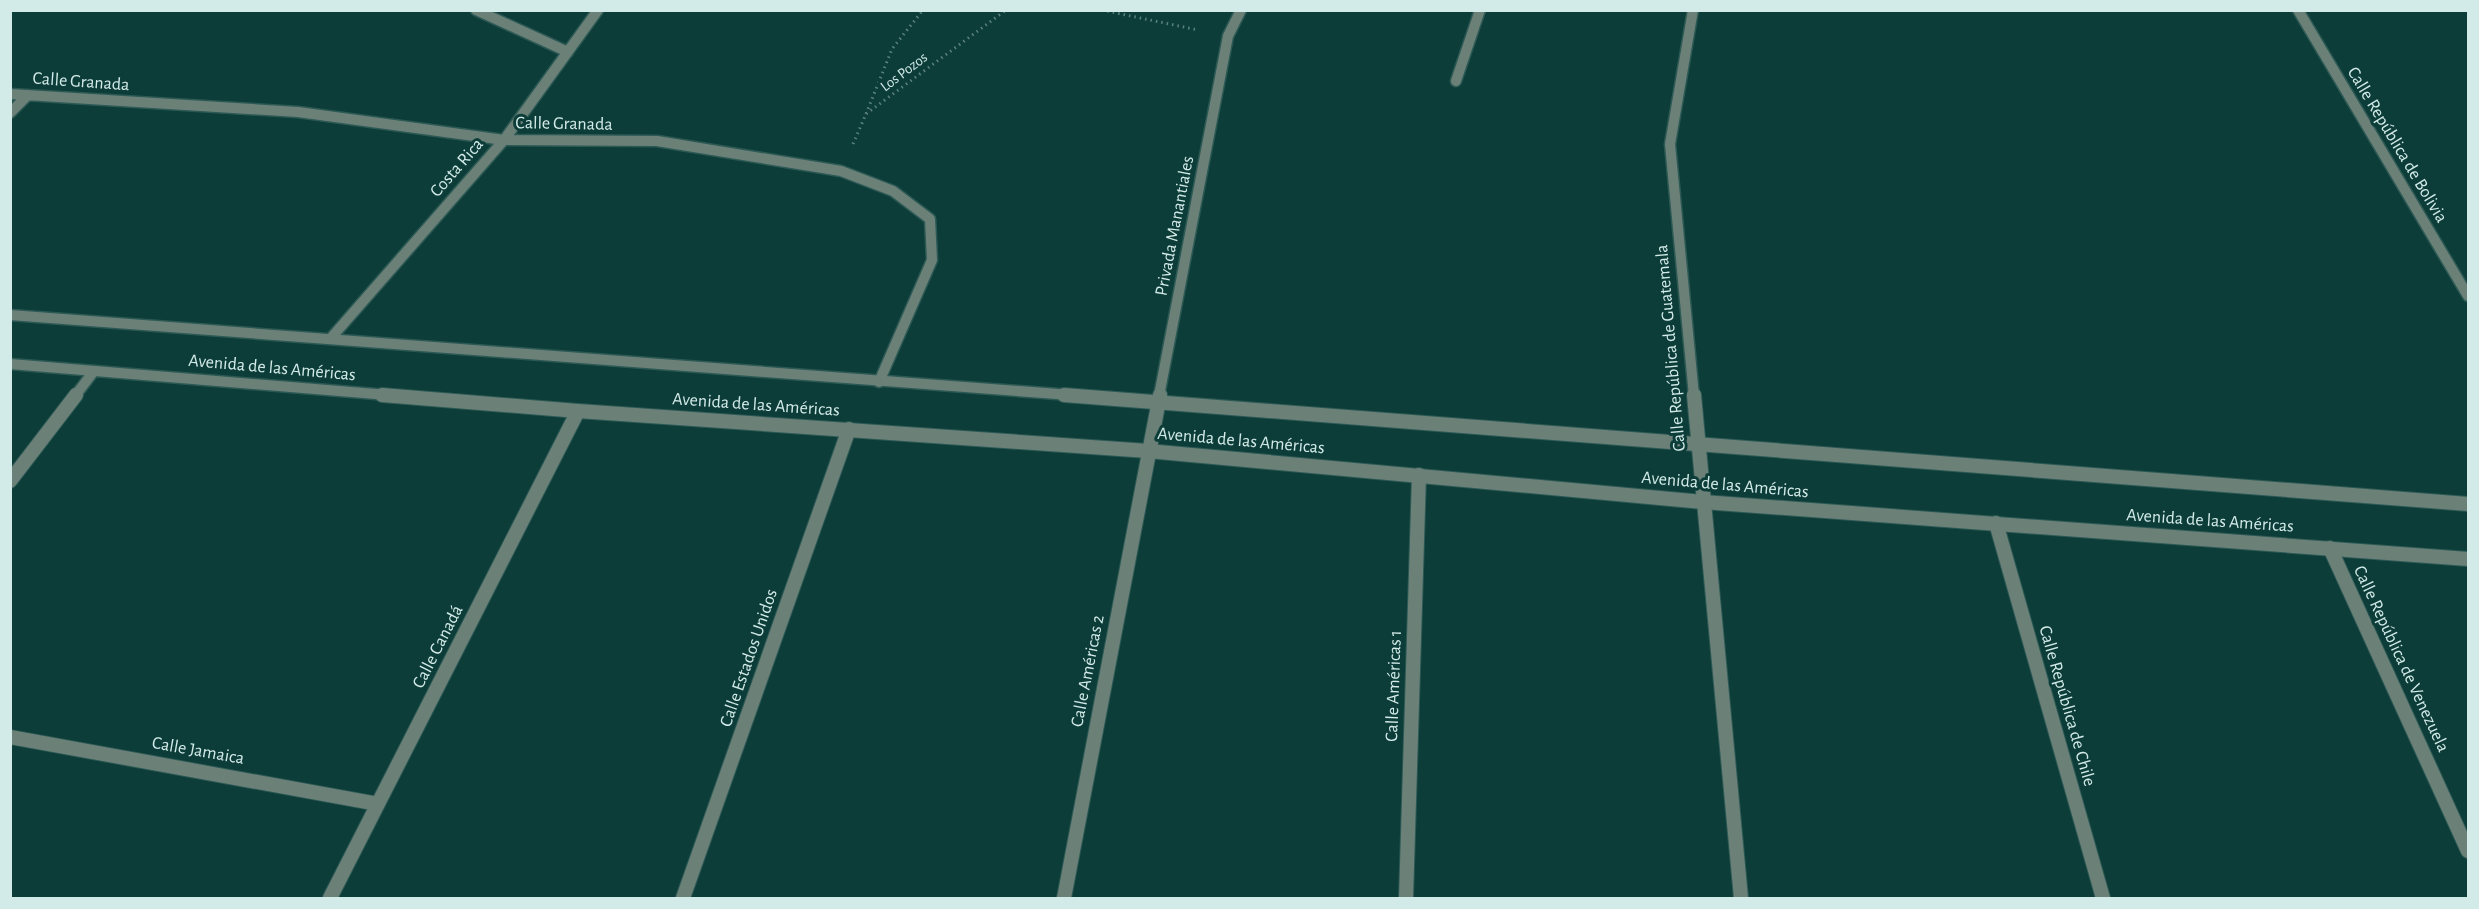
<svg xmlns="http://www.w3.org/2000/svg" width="2479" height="909" font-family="'Alegreya Sans',sans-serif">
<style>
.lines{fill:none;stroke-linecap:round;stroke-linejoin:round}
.minor-far1-casing{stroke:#2d5955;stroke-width:13}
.minor-casing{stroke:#2d5955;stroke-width:16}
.tertiary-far1-casing{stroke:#2d5955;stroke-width:13}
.tertiary-casing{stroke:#2d5955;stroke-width:16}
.path{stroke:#5b817e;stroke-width:3;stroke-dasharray:1.5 4;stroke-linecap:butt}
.minor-far1{stroke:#6b8178;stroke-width:10}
.minor{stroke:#6b8178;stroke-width:14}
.tertiary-far1{stroke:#6b8178;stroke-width:10}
.tertiary{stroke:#6b8178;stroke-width:14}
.labels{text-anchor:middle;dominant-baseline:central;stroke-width:6;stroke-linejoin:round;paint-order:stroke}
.far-street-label{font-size:15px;fill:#d3ebe8;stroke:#0d3d39}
.street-label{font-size:18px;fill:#d3ebe8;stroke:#0d3d39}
</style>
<rect width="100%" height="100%" fill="#0d3d39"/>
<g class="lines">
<defs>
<path id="minor-far1" d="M476,10L568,52
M1693,10L1670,144L1694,396
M2298,10L2468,296
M1456,81L1480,10
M10,94L298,112L504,140L657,141L841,171L893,191L930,219L932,260L879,382
M10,113L28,95
M331,338L504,140L598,10
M75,396L94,371
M1159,396L1228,36L1241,10"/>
<path id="minor" d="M1694,395L1741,898
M10,481L76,395
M1996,523L2103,898
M2330,548L2468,851
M10,737L378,804
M330,898L578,411
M683,898L849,429
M1064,898L1160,395
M1406,898L1419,475"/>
<path id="tertiary-far1" d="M10,315L1084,396
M10,364L400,396"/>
<path id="tertiary" d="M382,395L578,411L1148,451L1703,502L2468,559
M1064,395L2468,504"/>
</defs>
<use href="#minor-far1" class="minor-far1-casing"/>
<use href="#minor" class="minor-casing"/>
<use href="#tertiary-far1" class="tertiary-far1-casing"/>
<use href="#tertiary" class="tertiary-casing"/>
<path class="path" d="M1102,10L1198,30
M866,114L892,49L923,10
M853,144L866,114L1006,10"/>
<use href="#minor-far1" class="minor-far1"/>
<use href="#minor" class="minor"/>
<use href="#tertiary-far1" class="tertiary-far1"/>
<use href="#tertiary" class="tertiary"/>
</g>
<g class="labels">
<g class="far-street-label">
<text transform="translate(904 72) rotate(-37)">Los Pozos</text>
</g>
<g class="street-label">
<text transform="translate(81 82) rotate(4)">Calle Granada</text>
<text transform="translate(564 124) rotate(1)">Calle Granada</text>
<text transform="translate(2397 145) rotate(59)">Calle República de Bolivia</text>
<text transform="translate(457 168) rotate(-49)">Costa Rica</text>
<text transform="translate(1175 226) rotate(-79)">Privada Manantiales</text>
<text transform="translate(1671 348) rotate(-95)">Calle República de Guatemala</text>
<text transform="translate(272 368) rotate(5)">Avenida de las Américas</text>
<text transform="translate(756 405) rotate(4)">Avenida de las Américas</text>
<text transform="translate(1241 441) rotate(5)">Avenida de las Américas</text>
<text transform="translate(1725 485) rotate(5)">Avenida de las Américas</text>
<text transform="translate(2210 521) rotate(4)">Avenida de las Américas</text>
<text transform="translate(438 647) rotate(-63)">Calle Canadá</text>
<text transform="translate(749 658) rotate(-71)">Calle Estados Unidos</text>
<text transform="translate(2401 659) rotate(65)">Calle República de Venezuela</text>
<text transform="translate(1088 671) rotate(-79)">Calle Américas 2</text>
<text transform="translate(1394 686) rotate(-88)">Calle Américas 1</text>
<text transform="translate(2067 706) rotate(74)">Calle República de Chile</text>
<text transform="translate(198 751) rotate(10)">Calle Jamaica</text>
</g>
</g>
<rect width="2479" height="909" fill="none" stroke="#d3ebe8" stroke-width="24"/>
</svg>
